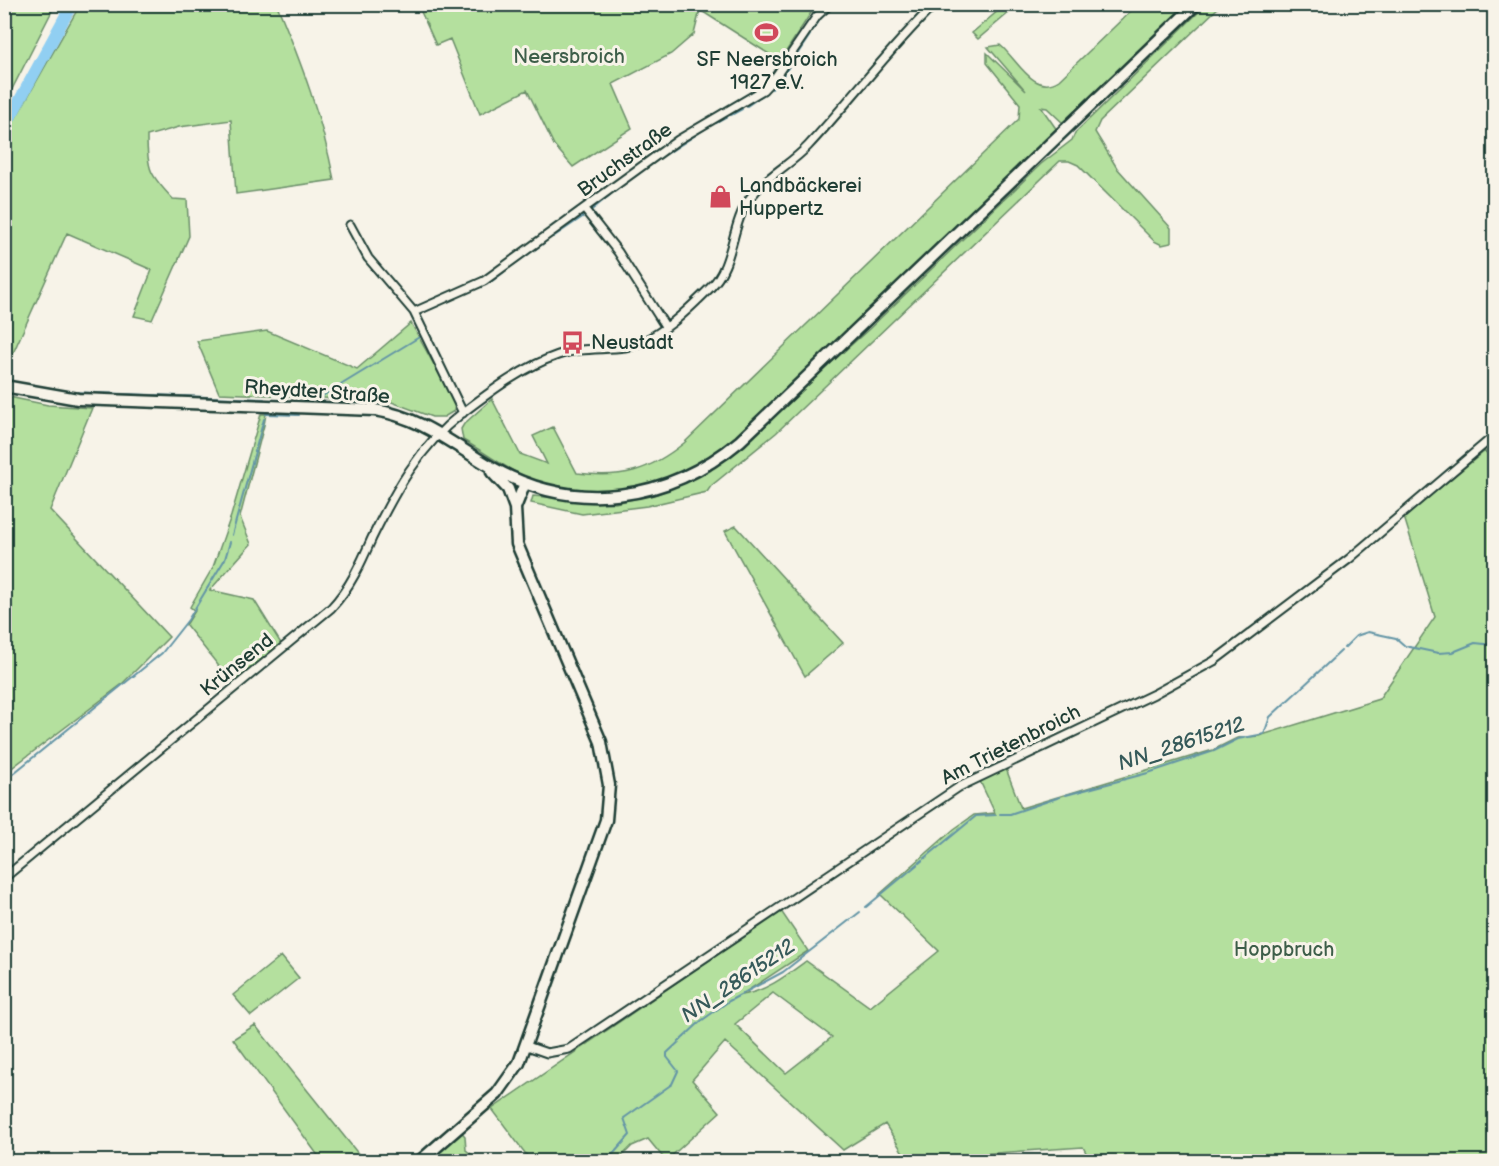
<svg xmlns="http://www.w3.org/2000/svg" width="1499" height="1166" font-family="'Balsamiq Sans',sans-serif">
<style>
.green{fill:#b4e09e;stroke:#6a8e69;stroke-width:1.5;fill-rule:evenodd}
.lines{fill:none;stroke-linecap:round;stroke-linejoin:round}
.stream{stroke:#6395a6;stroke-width:2}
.river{stroke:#91cff2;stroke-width:12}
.street-casing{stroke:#1f3d34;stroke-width:11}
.secondary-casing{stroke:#1f3d34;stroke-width:15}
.street{stroke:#f7f3e8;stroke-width:7}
.secondary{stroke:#f7f3e8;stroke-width:10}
.labels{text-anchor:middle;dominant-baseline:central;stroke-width:6;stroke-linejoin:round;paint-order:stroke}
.park-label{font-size:20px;fill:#3d5e49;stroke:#f7f3e8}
.poi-label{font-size:20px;fill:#1f3d34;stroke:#f7f3e8;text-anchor:start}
.street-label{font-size:20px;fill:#1f3d34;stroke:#f7f3e8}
.water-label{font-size:21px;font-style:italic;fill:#365a5a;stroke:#f7f3e8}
</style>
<rect width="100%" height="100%" fill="#f7f3e8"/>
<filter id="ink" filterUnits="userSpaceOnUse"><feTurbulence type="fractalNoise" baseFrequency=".0167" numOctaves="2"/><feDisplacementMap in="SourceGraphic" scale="12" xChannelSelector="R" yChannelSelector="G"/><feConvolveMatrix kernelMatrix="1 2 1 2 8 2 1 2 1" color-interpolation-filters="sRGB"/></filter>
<g filter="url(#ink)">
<path class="green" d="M5,4L55,5L5,103L4,5Z
M1006,4L1018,5L978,39L972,33Z
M80,5H277C301,62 322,118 334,180L236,194L231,120L179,127L147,136C147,170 150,175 173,199L187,200L189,236L152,320L134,316L152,270L67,233L5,371V137Z
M418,5L814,4L816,5L780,61L700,10L694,34L671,54L613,84L632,128L573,167L554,145L527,90L480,114L450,39L436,45Z
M1137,5H1188L1064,124L1047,108L1041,107L1057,130L740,435C718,451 696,468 670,479C621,498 556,495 510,469C494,460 479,449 463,440L461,429L464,424L492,399L520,454L547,464L533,436L553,427L577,473C622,479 649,471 684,443L1019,119L1020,104L987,63V53L1026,91L988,47L1000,45C1017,59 1034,97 1059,80Z
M1206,5H1221L1100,121L1095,132L1117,168L1171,228V243L1162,245L1154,241L1078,165L1069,161H1060L776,433L711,486L707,492L647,506L582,514L531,503L533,496L615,503L657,494L710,471L869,329L1041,164L1072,140L1075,133Z
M411,323L455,403L454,411L444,417H432L381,398L374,404L315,397L219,393L197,341L267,331L357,369Z
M4,396L48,405L92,408L50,510L169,637L121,685L9,770L4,765Z
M261,414H266L264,425L240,517L251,544L210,590L254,600L282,645L233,684L186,625L195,611L190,607L213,567L231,516Z
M1485,451L1494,462V1161L1091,1162L1083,1147L907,1159L885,1124L843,1150L725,1042L692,1080L720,1112L666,1161L648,1139L632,1146L617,1161H531L492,1109L781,911L808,951L741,995C765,992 787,975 806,961L870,1007L939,951L880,894L954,829L974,815L995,813L979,779L1005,766L1021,808L1213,750L1237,738L1259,736L1379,699L1435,617L1404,517ZM773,993L832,1037L786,1073L735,1024Z
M736,526L843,643L805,676L725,531Z
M281,956L299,978L251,1016L233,995Z
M255,1025L364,1161H322L233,1039Z
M458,1128L465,1136L466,1150L480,1161L419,1162Z"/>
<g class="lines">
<path class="stream" d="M813,30L823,15L838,4
M794,59L810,35
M786,71L791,63
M772,89L784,74
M760,97L767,92
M747,106L757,99
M731,115L742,109
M716,123L727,117
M665,155L711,125
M631,179L645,169
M614,192L627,182
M589,212L610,195
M553,237L584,216
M513,265L544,243
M492,281L504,272
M69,392L264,399
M316,400L421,336
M266,414L299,415
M232,535L264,419
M1344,648L1356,636L1368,632L1396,638L1405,646L1438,653L1453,652L1475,643L1494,645
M4,781L162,653L188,620L225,559L230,542
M1066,795L1148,773L1214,751L1238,739L1264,734L1270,717L1341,651
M1000,814H1010L1060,797
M866,907L976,816L996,815
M606,1162L630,1135L624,1118L672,1084L678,1071L667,1057V1053L701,1021L729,1001L783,972L860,912"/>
<path class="river" d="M4,129L72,4"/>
<defs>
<path id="street" d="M585,210L618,252L665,326
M350,225L368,258L414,312L463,413
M414,312L484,281L678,140L763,90L776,76L817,16L830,4
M4,878L331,608C350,588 361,563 372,538C395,491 419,447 461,414C491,391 523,367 558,355C581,347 602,350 625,347C656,342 689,309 710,288C735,264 730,225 750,198C765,177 790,165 808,146C851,100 889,49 935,4
M527,1046L547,1053L569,1049L959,787L1154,694L1214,661L1349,559L1494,436"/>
<path id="secondary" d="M4,386L78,399L375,410C421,417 453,445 493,468C576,515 668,501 740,441L1196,4
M492,472L508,489L515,508
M419,1162L497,1094L519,1063L606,820L609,785L601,742L517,544L515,508L525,483"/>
</defs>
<use href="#street" class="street-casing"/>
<use href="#secondary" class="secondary-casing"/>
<use href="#street" class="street"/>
<use href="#secondary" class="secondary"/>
</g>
</g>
<defs>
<symbol id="stadium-bare" viewBox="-9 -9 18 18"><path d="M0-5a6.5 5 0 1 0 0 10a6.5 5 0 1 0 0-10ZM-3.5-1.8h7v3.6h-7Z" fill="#d1495b" stroke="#f7f3e8" stroke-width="2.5" paint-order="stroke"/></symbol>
<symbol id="shop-bare" viewBox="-9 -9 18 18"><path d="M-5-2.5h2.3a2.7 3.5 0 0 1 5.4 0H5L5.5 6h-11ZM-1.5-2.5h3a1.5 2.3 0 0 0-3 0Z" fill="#d1495b" stroke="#f7f3e8" stroke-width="2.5" paint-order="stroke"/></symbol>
<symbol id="bus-bare" viewBox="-9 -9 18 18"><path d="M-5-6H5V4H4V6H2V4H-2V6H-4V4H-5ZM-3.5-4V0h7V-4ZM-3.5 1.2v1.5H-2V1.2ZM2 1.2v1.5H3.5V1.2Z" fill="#d1495b" stroke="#f7f3e8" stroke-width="2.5" paint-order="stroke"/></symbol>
</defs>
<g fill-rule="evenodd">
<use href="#stadium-bare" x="750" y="16" width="33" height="33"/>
<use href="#shop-bare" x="704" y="180" width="33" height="33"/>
<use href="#bus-bare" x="556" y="326" width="33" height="33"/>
</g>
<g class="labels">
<g class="park-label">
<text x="569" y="57">Neersbroich</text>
<text x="1284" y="950">Hoppbruch</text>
</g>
<g class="poi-label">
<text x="767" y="60" text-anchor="middle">SF Neersbroich<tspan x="767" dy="23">1927 e.V.</tspan></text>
<text x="739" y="186">Landbäckerei<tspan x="739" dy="23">Huppertz</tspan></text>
<text x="591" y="343">Neustadt</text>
</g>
<g class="street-label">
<text transform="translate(625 160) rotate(-36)">Bruchstraße</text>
<text transform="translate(317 392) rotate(4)">Rheydter Straße</text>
<text transform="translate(237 665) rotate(-39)">Krünsend</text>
<text transform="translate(1011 745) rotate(-27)">Am Trietenbroich</text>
</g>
<g class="water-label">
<text transform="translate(1181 744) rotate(-18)">NN_28615212</text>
<text transform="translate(738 981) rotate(-34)">NN_28615212</text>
</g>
</g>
<rect width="1499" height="1166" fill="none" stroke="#f7f3e8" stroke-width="24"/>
<rect x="12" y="12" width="1475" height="1142" fill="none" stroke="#1f3d34" stroke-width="2" filter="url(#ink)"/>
</svg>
